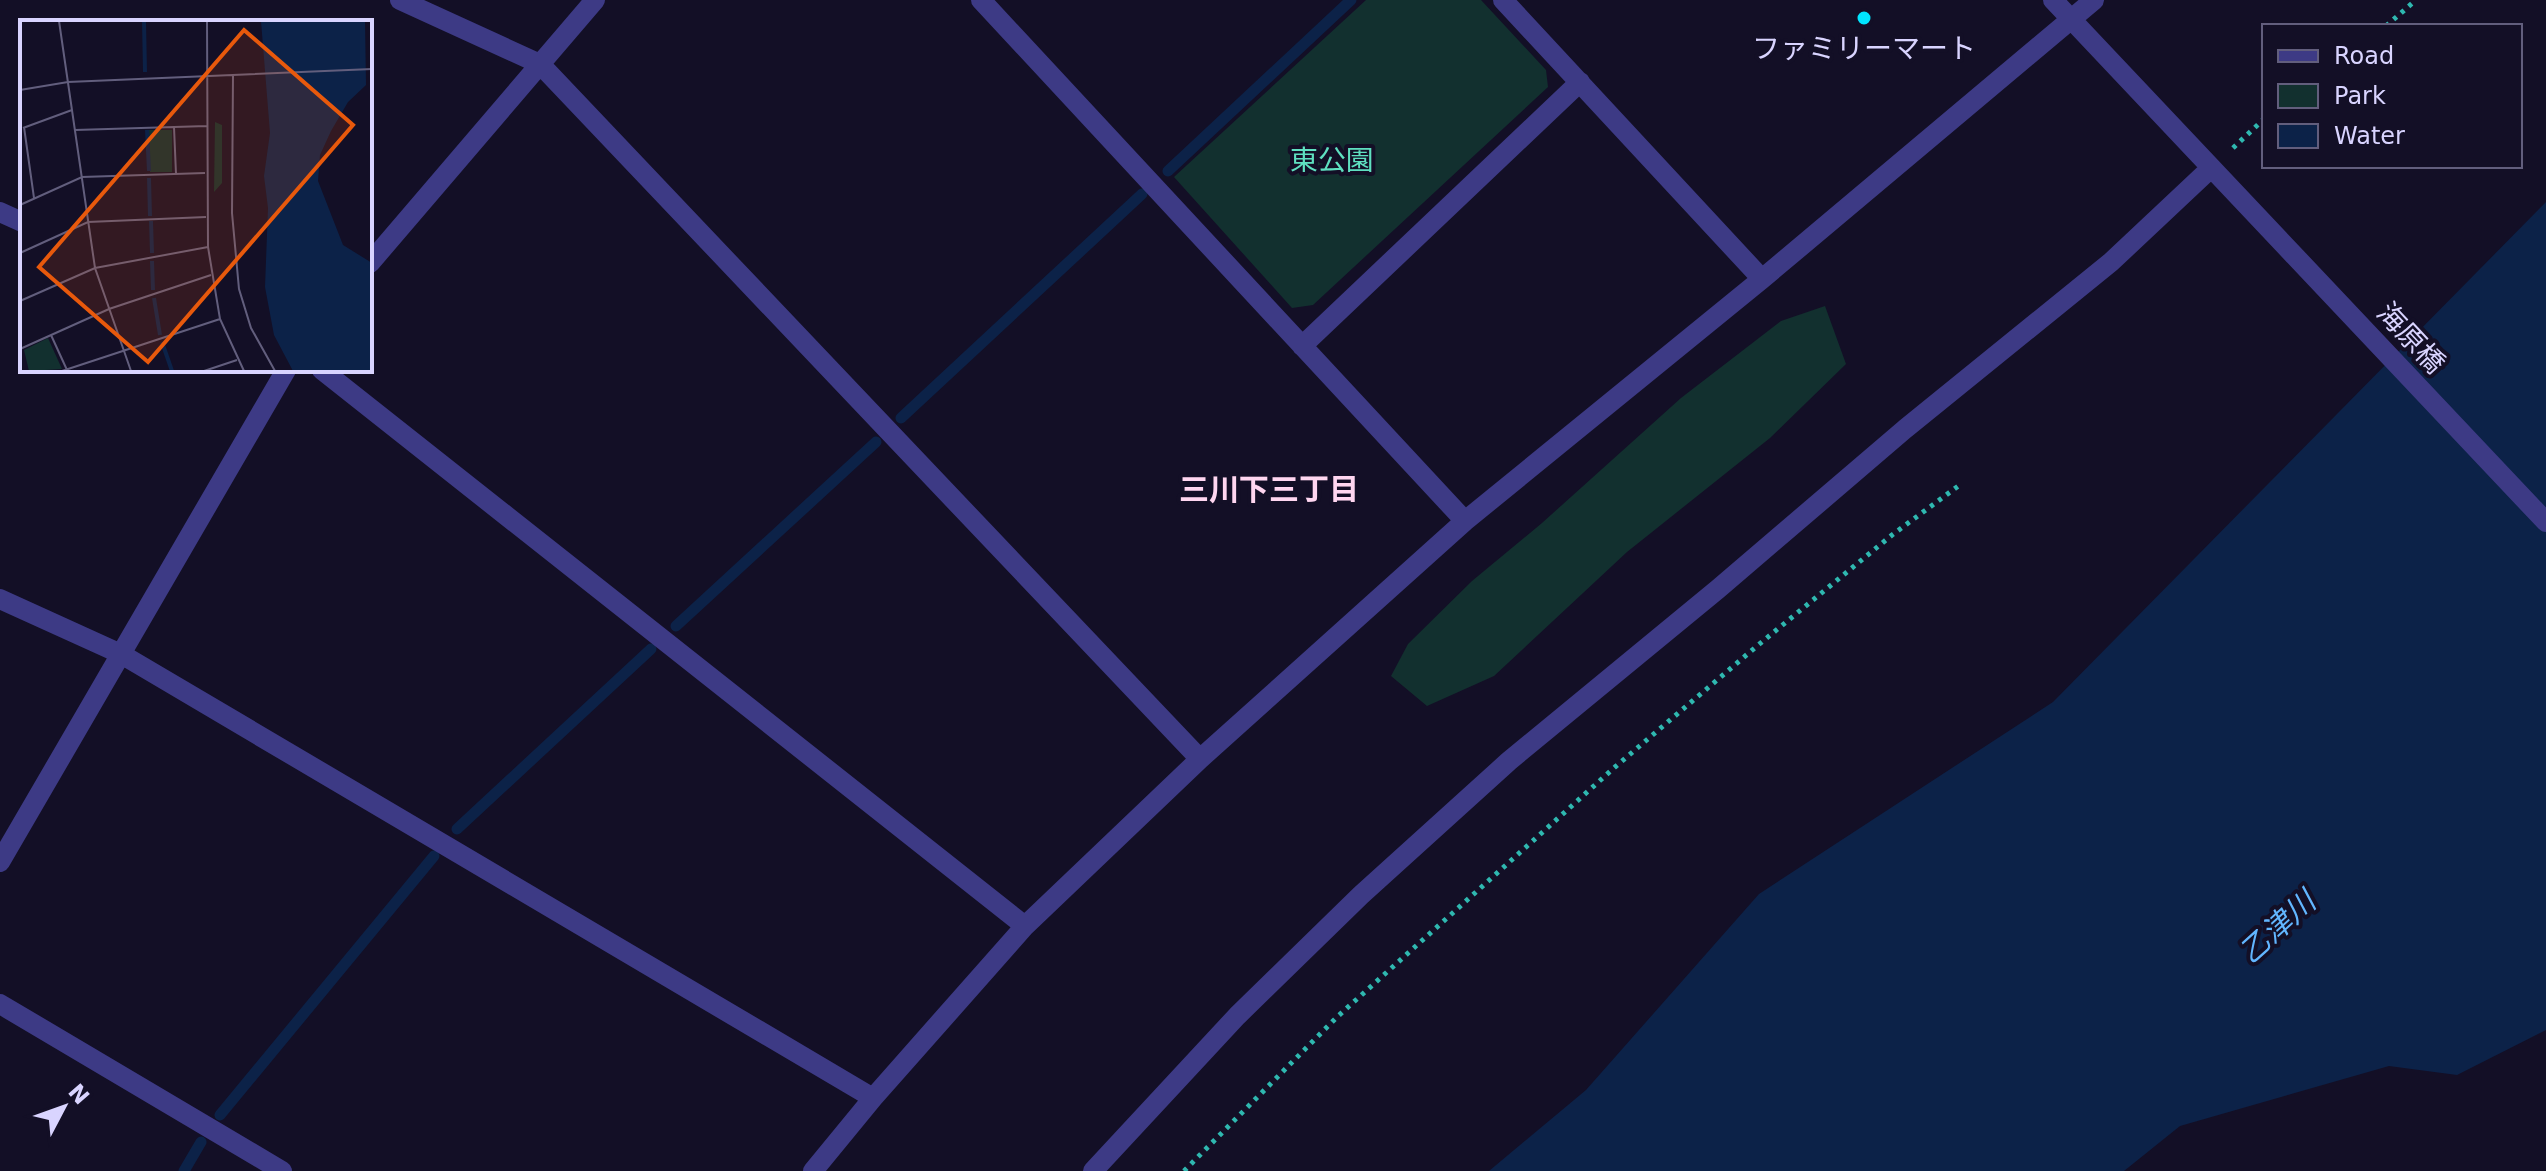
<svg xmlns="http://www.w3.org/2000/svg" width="2546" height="1171" font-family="'DejaVu Sans','Noto Sans JP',sans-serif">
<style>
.green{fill:#12302f}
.water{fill:#0c2248}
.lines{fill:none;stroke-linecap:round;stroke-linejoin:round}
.stream{stroke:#0c2248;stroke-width:11}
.path{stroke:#2fb8b0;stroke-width:5;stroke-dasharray:4 6;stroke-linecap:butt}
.minor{stroke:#3d3a85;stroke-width:20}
.poi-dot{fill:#00e5ff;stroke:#130f26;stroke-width:3}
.labels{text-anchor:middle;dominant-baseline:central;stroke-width:8;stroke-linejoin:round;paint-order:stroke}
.poi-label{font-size:28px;fill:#d9d4ff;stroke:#130f26}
.park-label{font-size:28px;fill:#5fe0c0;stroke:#130f26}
.street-label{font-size:28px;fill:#d9d4ff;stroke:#130f26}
.neighbourhood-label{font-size:30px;font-weight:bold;fill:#ffd6f0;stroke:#130f26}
.water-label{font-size:30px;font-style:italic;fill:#62b6ff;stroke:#130f26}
.inset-river{fill:none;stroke:#0c2248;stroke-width:4}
.inset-road{fill:none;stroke:#625e7d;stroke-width:2}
.view{fill:#e8590c;fill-opacity:0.15;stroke:#e8590c;stroke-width:4}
.inset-edge{fill:none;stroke:#d9d4ff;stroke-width:4}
</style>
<rect width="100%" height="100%" fill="#130f26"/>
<path class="green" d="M1366,0H1481L1546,70L1548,87L1313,305L1292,308L1174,177Z
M1825,306L1846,364L1770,438L1627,552L1494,676L1427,706L1391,676L1408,644L1472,581L1542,523L1681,398L1781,321Z"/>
<path class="water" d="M2546,202V1030L2457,1075L2389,1066L2180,1126L2124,1171H1489L1586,1090L1759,894L2053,702Z"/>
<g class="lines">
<path class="stream" d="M1168,171L1351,0
M901,418L1142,194
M676,626L876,442
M457,829L651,649
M220,1115L434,856
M184,1171L201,1142"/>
<path class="path" d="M2386,26L2416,0
M2233,148L2264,119
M1184,1171L1337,1017L1615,767L1757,646L1892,535L1961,484"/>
<path class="minor" d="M400,0L540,64L1200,759
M981,0L1465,521
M1503,0L1762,279
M2053,0L2546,522
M0,212L22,222
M370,263L595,0
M1302,346L1580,82
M322,370L1025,926
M0,599L121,654L873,1098
M0,862L286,370
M0,1004L282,1171
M813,1171L873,1098L1025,926L1200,759L1465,521L1762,279L2094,0
M1093,1171L1237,1016L1361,895L1509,761L1718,589L1905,429L2111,262L2211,168"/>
</g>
<circle class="poi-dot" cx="1864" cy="18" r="8"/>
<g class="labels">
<g class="poi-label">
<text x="1864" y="48">ファミリーマート</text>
</g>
<g class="park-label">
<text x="1332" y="160">東公園</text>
</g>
<g class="street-label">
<text transform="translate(2411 338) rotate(47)">海原橋</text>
</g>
<g class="neighbourhood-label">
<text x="1269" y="489">三川下三丁目</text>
</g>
<g class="water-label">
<text transform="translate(2277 927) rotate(-42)">乙津川</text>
</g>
</g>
<g transform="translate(20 20)">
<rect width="352" height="352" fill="#130f26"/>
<path d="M195,102L202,105V163L194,172ZM129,110H152V152H130ZM28,318L42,349L9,351L4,330Z" fill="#12302f"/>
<path d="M241,1H345L346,65L328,82L311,111L300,135L298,161L323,225L352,243V351H273L254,315L245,267L248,188L244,156L250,113Z" fill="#0c2248"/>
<path class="inset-river" d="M124,1L125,52M127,110L129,151M129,158L130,196M131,201L132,233M132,241L133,270M134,278L140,315M142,322L152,351"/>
<path class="inset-road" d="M39,1L75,248L111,351M187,1L188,227L200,299L224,351M213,55L212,193L219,269L231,308L255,351M0,70L48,62L352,49M4,107L14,178M154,107L156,154M3,108L52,90M55,110L187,106M0,185L62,157L185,153M0,233L68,202L186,197M0,281L75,248L188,227M31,315L47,350M0,329L89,289L191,255M42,351L200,299M184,351L217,340"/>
<path class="view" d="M224,10L333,105L128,342L19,247Z"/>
<rect width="352" height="352" class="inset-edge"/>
</g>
<rect x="2262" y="24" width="260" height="144" fill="#130f26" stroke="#625e7d" stroke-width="2"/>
<rect x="2278" y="50" width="40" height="12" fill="#3d3a85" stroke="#625e7d" stroke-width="2"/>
<text x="2334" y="64" font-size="24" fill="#d9d4ff">Road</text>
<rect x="2278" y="84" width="40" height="24" fill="#12302f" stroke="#625e7d" stroke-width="2"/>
<text x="2334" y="104" font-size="24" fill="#d9d4ff">Park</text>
<rect x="2278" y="124" width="40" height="24" fill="#0c2248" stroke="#625e7d" stroke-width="2"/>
<text x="2334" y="144" font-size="24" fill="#d9d4ff">Water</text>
<g transform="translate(64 1107) rotate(49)" stroke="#130f26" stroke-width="6" paint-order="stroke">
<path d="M0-6L14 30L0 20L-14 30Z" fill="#d9d4ff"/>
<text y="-12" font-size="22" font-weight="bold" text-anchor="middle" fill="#d9d4ff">N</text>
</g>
</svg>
